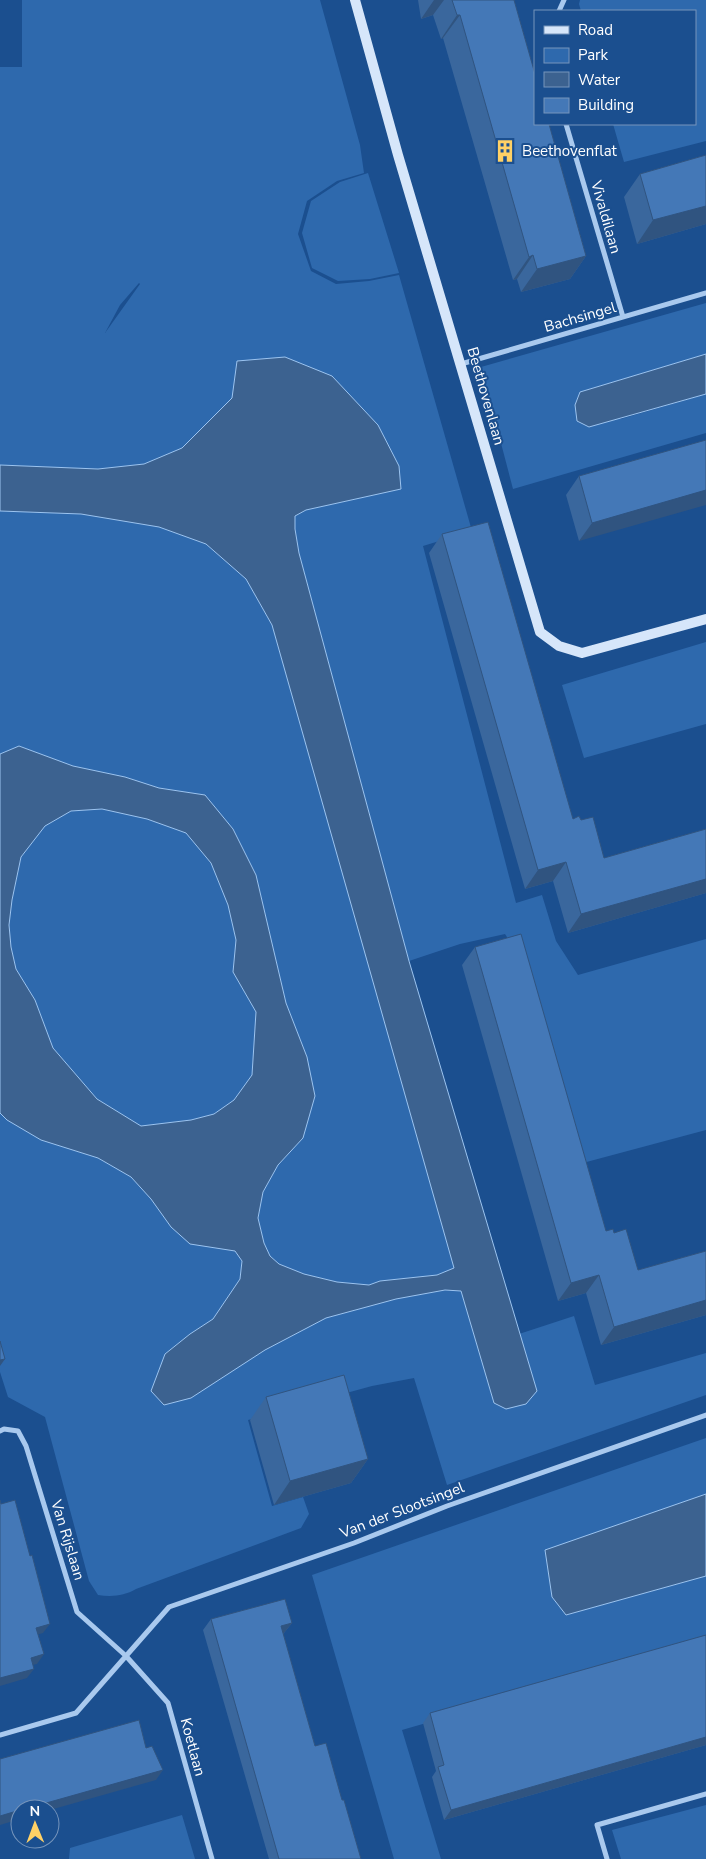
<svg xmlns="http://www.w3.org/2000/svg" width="706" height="1859" font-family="'Nunito Sans',sans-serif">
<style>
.green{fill:#2e69ad;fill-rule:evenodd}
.water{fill:#3c6290;stroke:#9cc4f0;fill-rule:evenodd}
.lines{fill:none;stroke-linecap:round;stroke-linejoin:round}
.street{stroke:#a9c9ee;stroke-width:5}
.secondary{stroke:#d6e6fa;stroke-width:10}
.wall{fill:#3a679d}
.shaded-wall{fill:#305480}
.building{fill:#4478b7;stroke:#305480}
.labels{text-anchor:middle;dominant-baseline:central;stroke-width:4;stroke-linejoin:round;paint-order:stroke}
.poi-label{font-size:15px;fill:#fff;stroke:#1b4f8f;text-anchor:start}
.street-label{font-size:15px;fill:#fff;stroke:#1b4f8f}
</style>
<rect width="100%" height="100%" fill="#1b4f8f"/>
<path class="green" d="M22,0H320L360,145L364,173L337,181L307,201L298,234L311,271L336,284L369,281L399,275L472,531L423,546L516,903L542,895L556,941L578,975L706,939V1130L579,1164L514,948L505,934L460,944L409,961L299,553L295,529V516L306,510L401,489L232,398L183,448L144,464L98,469L0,465V67H22ZM139,283L140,284L105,333L120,305Z
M580,0H706V141L624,162L613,124H695V11H581L579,4Z
M368,173L399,273L370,279L338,281L312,268L302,233L311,201L340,182Z
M706,303V354L580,392L621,419L706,394V433L513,489L481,367Z
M0,511L81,514L159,527L206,544L246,579L272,625L455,1268L437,1275L380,1281L369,1285L337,1282L304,1274L279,1264L270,1256L264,1243L258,1218L263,1192L278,1165L303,1138L307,1057L286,1003L256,875L233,829L205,795L159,788L125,777L73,766L19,746L0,754Z
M706,642V724L584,758L562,685Z
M102,809L147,819L186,833L211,863L228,905L236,940L233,972L256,1012L252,1075L234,1100L214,1114L191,1120L141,1126L97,1099L53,1048L35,1000L16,969L11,947L9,925L12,900L21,857L44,826L71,811Z
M0,1113L8,1120L41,1140L98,1158L131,1177L151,1199L224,1248L236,1251L242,1261L240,1279L213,1319L190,1334L165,1354L265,1350L326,1318L396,1299L445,1290L461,1291L494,1403L537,1391L519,1334L574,1316L595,1385L706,1353V1395L447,1485L414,1378L372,1386L248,1420L272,1506L303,1497L309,1514L301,1528L136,1589C124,1596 112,1597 98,1595L89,1581L45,1417L8,1397L0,1372Z
M706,1438V1494L545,1551L566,1615L706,1576V1642L402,1730L441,1859H394L312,1575Z
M706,1805V1859H621L612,1830Z
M182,1815L195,1859H69L70,1848Z"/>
<path class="water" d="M706,354V394L589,427L577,421L575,405L580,392Z
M285,357L332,376L378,425L399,466L401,489L306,510L295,516V529L299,553L409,961L537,1391L526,1404L506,1409L494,1403L461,1291L445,1290L396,1299L326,1318L265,1350L191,1398L164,1405L151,1391L165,1354L190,1334L213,1319L240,1279L242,1261L235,1251L190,1244L171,1227L151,1199L131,1177L98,1158L41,1140L7,1120L0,1113V754L19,746L73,766L125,777L159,788L205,795L233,829L256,875L286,1003L307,1057L315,1096L303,1138L278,1165L263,1192L258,1218L264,1243L270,1256L279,1264L304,1274L337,1282L369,1285L380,1281L437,1275L454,1268L272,625L246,579L206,544L159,527L81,514L0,511V465L98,469L144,464L182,448L232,398L237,361ZM102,809L147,819L186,833L211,863L228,905L236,940L233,972L256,1012L252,1075L234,1100L214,1114L191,1120L141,1126L97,1099L53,1048L35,1000L16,969L11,947L9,925L12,900L21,857L45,826L71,811Z
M706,1494V1576L566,1615L552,1597L545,1550Z"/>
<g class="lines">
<path class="street" d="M559,11L564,0
M566,124L623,317
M461,364L706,293
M0,1431L4,1429L18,1431L26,1446L77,1612L126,1656L168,1703L212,1859
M0,1735L76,1713L169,1607L354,1543L447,1506L706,1415
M607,1859L597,1825L706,1794"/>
<path class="secondary" d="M355,0L398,155L540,632L559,646L582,653L706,619"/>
</g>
<path class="wall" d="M418,0H514L586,256L570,279L521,292L517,279L513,280L443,38L441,39L433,15L421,19Z
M706,155V224L637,244L624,197L640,174Z
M706,440L579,541L566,495L579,476Z
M442,534L573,819L581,820L604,858L706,829V893L568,933L553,881L525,889L429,553Z
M475,947L606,1231L614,1233L638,1270L706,1251V1315L601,1345L586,1293L558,1301L462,965Z
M266,1397L368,1459L351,1483L274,1505L250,1420Z
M211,1619L292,1623L284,1633L283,1634L315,1746L342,1800L361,1859H269L203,1630Z
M706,1635V1745L444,1820L432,1777L436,1771L423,1723L430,1713Z"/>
<path class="shaded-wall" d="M434,0H444L433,15L421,19Z
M457,15H460L443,38L441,39Z
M706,206V224L637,244L653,220Z
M533,255L517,279L513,280L529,257Z
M586,256L570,279L521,292L537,269Z
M706,490V505L579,541L592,523Z
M566,862L553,881L525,889L538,870Z
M706,879V893L568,933L581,914Z
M599,1275L586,1293L558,1301L571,1283Z
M706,1300V1315L601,1345L614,1327Z
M5,1359L0,1366V1360Z
M368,1459L351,1483L274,1505L290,1481Z
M292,1623L284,1633L274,1636L281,1626Z
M50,1624L43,1633L30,1637L36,1628Z
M44,1654L37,1664L24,1667L31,1658Z
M34,1669L27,1678L0,1686V1678Z
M706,1737V1745L444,1820L451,1810Z
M163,1770L156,1780L50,1810V1809H25Z
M20,1810V1819L0,1825V1816Z"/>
<path class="building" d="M452,0H514L535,74V124H549L586,256L537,269L533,255L529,257L460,15H457Z
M706,155V206L653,220L640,174Z
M706,440V490L592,523L579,476Z
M488,522L573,819L579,816L581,820L593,817L604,858L706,829V879L581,914L566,862L538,870L442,534Z
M521,934L606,1231L613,1229L614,1233L626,1229L638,1270L706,1251V1300L614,1327L599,1275L571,1283L475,947Z
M0,1341L5,1359L0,1360Z
M344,1375L368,1459L290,1481L266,1397Z
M0,1500L1,1504L15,1500L30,1556L32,1555L50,1624L36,1628L44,1654L31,1658L34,1669L0,1678Z
M285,1599L292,1623L281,1626L315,1746L326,1743L342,1800H344L361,1859H279L211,1619Z
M706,1635V1737L451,1810L438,1767L444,1765L430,1713Z
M139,1720L146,1748L152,1746L163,1770L25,1809H20V1810L0,1816V1759Z"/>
<defs>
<symbol id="building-bare" viewBox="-9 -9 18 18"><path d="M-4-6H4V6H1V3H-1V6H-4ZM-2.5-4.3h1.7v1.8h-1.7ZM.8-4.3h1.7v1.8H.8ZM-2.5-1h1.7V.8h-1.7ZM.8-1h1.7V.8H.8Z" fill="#ffd166" stroke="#1b4f8f" stroke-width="2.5" paint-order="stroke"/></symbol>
</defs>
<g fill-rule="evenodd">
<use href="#building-bare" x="489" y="135" width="32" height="32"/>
</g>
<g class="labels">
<g class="poi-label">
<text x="522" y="151">Beethovenflat</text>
</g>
<g class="street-label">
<text transform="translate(606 217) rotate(74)">Vivaldilaan</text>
<text transform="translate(580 317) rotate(-16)">Bachsingel</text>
<text transform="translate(486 396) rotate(74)">Beethovenlaan</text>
<text transform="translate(402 1510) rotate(-21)">Van der Slootsingel</text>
<text transform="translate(68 1540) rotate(73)">Van Rijslaan</text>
<text transform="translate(193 1747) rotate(75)">Koetlaan</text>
</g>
</g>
<rect x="534" y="10" width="162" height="115" fill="#1b4f8f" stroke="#7695bc"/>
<rect x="544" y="26" width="25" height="8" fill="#d6e6fa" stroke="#7695bc"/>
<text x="578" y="35" font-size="15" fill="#ffffff">Road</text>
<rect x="544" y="48" width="25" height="15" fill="#2e69ad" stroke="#7695bc"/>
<text x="578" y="60" font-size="15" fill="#ffffff">Park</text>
<rect x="544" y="72" width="25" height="15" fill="#3c6290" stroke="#7695bc"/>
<text x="578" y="85" font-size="15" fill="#ffffff">Water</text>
<rect x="544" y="98" width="25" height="15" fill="#4478b7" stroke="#7695bc"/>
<text x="578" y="110" font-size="15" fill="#ffffff">Building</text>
<g transform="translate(35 1824) rotate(359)"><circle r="24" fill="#1b4f8f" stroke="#7695bc"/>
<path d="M0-4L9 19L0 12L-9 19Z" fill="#ffd166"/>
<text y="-8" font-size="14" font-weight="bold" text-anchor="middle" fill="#ffffff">N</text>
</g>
</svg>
